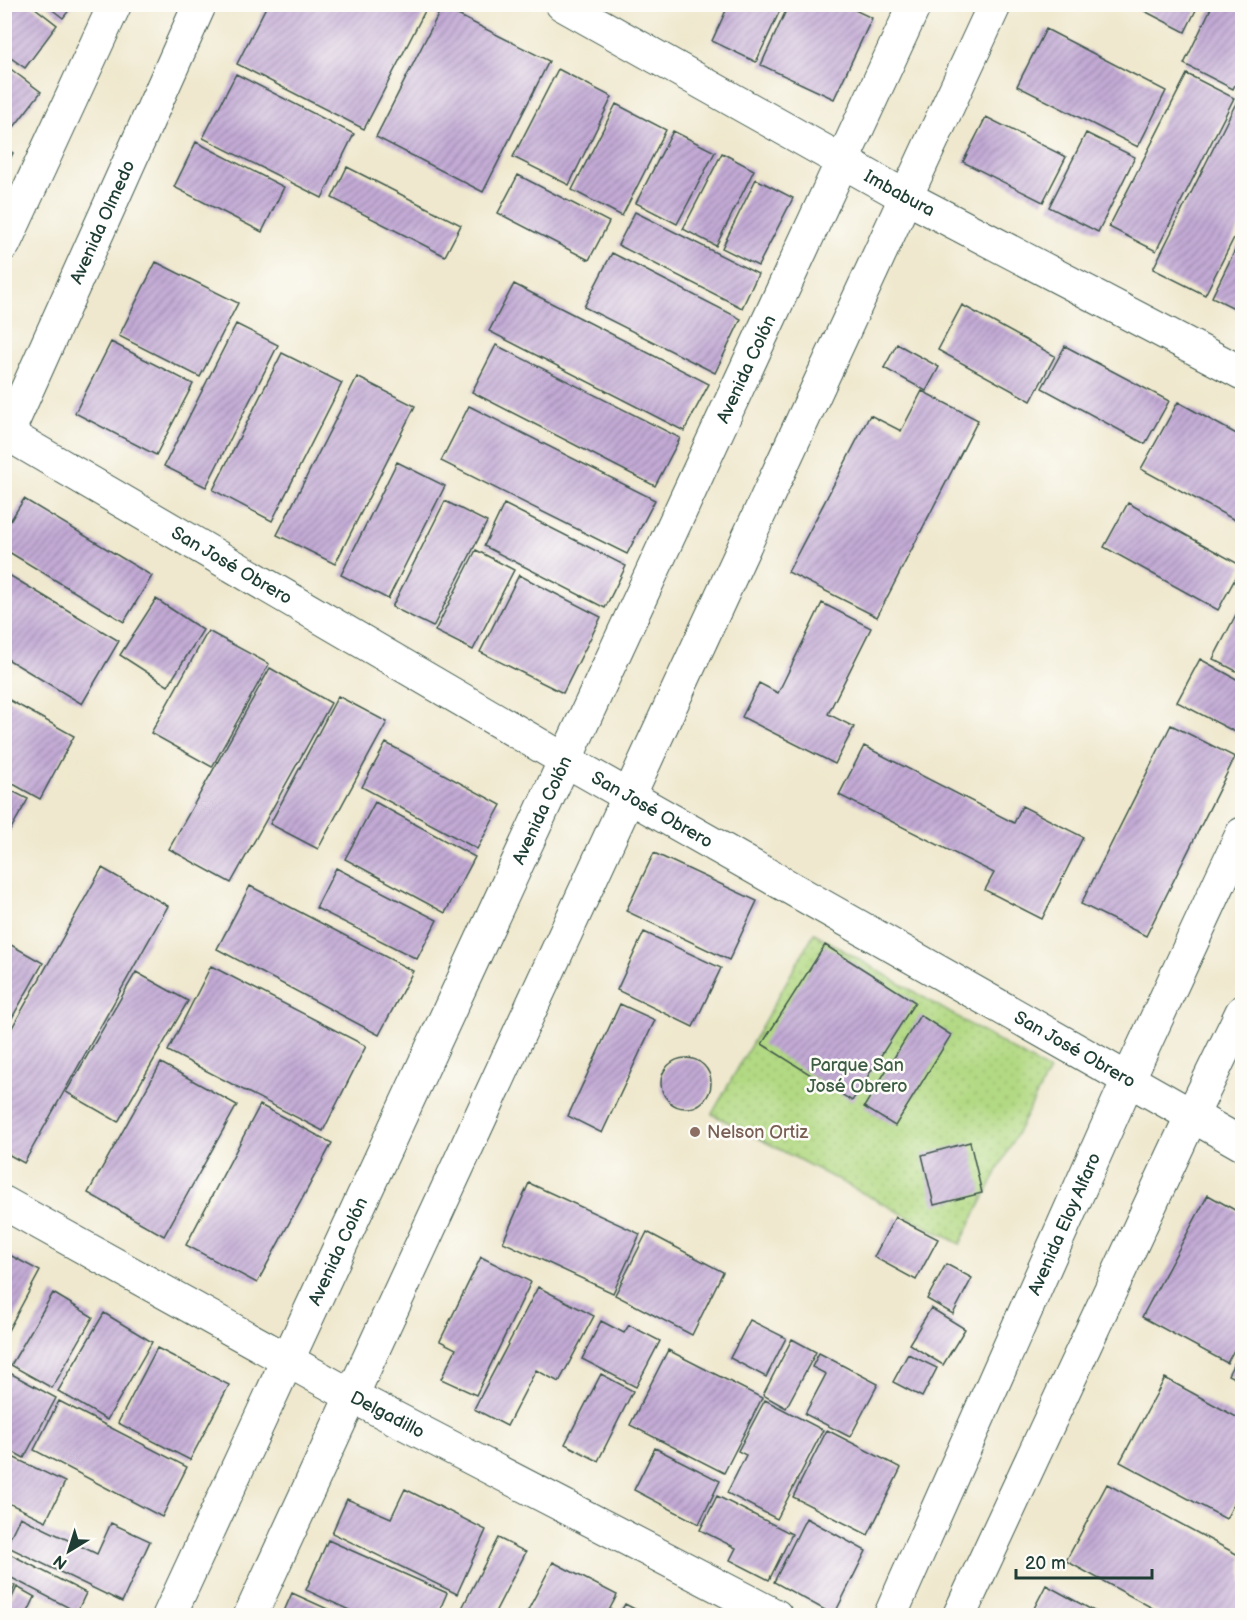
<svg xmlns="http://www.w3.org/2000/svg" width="1247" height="1620" font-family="'Balsamiq Sans',sans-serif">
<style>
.grass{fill:url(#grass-dots);stroke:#688b5c;stroke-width:1.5}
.building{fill:url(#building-hatch)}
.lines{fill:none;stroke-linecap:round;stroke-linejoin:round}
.minor-casing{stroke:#3e574b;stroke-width:35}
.tertiary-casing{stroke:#3e574b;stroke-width:35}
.minor{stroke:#fff;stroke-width:33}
.tertiary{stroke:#fff;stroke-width:33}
.education-dot{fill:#8d6e63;stroke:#fdfcf7;stroke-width:2}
.labels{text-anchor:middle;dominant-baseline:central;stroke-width:5;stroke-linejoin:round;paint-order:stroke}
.street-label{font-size:18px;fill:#1f3d34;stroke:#fdfcf7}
.park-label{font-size:18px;fill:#3c5c44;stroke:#fdfcf7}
.education-label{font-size:18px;fill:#785e54;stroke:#fdfcf7;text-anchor:start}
</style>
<defs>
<pattern id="grass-dots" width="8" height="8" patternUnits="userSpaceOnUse" patternTransform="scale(1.5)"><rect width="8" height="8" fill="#b2d983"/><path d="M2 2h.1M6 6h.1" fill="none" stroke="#99bb72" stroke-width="1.8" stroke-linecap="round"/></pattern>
<pattern id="building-hatch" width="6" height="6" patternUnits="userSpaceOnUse" patternTransform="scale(1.5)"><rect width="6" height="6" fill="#c3aad5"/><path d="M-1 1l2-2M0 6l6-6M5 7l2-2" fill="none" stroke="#9e8cae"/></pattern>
</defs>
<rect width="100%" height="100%" fill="#fdfcf7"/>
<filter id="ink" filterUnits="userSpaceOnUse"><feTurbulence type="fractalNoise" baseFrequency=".0167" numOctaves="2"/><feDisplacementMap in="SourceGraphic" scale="12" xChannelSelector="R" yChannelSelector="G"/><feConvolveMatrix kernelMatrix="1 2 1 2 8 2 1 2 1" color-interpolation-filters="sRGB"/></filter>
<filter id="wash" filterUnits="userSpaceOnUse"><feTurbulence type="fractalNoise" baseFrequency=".008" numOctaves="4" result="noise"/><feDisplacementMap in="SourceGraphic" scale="24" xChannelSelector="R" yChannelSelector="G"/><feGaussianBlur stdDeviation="1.35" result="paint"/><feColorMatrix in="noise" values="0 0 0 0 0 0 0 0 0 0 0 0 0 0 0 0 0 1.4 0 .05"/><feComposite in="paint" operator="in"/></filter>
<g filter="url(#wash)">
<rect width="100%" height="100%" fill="#efe8ce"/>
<path class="grass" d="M814,933L1049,1071L960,1244L712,1114Z"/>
<g id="blocks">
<path class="building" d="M4,4H30L57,25L25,68L4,53Z
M45,4H74L63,18Z
M729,4H783L756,62L712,41Z
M789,4H842L872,18L834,99L761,65Z
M1131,4H1199L1185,32Z
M1213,4H1242V70L1233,89L1184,64Z
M267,5H428L364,129L237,64Z
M442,7L549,61L483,192L376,137Z
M1046,29L1166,91L1138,147L1017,86Z
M4,64L41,92L4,140Z
M558,69L612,97L569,185L513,157Z
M236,74L354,134L322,198L203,138Z
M1187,74L1234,98L1156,251L1109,227Z
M1242,91V222L1205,295L1153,269Z
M616,104L666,130L622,216L572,190Z
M986,117L1066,157L1043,202L963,162Z
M673,131L715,152L677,224L636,203Z
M1086,133L1135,157L1098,232L1049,207Z
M196,142L284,187L262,232L174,187Z
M4,147L13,153L4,171Z
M722,153L754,170L716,246L683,229Z
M347,167L461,225L445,256L332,198Z
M518,175L609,222L589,260L498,213Z
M756,179L793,198L758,266L722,248Z
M635,212L758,274L742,308L618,245Z
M1242,236V312L1212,297Z
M612,253L741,319L715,373L584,307Z
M156,262L238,303L200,377L119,336Z
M514,284L709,384L684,431L489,331Z
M962,305L1055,356L1031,401L938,350Z
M236,324L278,345L206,487L164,466Z
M111,342L193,384L156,455L75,413Z
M897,344L939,367L926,391L884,368Z
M496,345L680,438L655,486L472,392Z
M1065,346L1169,401L1145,444L1042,388Z
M282,353L342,383L272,521L213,490Z
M357,377L415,406L335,564L277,535Z
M922,391L978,420L877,617L788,572L870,415L901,431Z
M1178,402L1242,437V524L1141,469Z
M469,406L655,500L627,554L441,461Z
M397,462L445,486L388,599L341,575Z
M24,499L152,576L124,622L4,549V531Z
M445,501L487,522L433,627L392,607Z
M1128,503L1242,566L1218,610L1104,547Z
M504,504L626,566L605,608L484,546Z
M476,550L514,570L473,650L435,631Z
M4,572L119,641L82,704L4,657Z
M519,575L601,617L563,693L480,652Z
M156,599L203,630L168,686L120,655Z
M822,603L871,628L828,714L854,727L835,764L742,717L759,683L778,693Z
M1242,603V674L1213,659Z
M208,631L269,664L212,767L151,733Z
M1200,659L1242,682V728L1239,734L1177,702Z
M270,668L331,703L231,883L169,849Z
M338,696L387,722L318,849L270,824Z
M4,697L74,736L40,799L4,779Z
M1171,725L1235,757L1146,936L1081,904Z
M386,743L501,805L477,849L362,787Z
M864,746L1014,823L1022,806L1083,837L1042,919L985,890L994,873L839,795Z
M4,787L28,799L4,841Z
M375,802L475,857L445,913L345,859Z
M654,853L757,901L729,960L626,911Z
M102,868L168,906L24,1163L4,1152V1042Z
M336,868L437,920L417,959L316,908Z
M250,886L413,971L379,1035L217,949Z
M644,932L721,968L693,1027L617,990Z
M4,941L43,963L4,1032Z
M825,945L915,1002L852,1101L762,1044Z
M211,966L366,1046L323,1131L168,1051Z
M136,972L188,1001L118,1122L66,1092Z
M620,1004L655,1020L602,1133L568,1116Z
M920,1015L951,1035L895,1126L864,1107Z
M661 1083a25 25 0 1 1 50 0a25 25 0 1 1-50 0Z
M161,1063L237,1105L164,1236L88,1193Z
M260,1105L332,1143L257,1283L186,1245Z
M970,1142L982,1193L934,1205L922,1155Z
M529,1183L640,1234L613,1293L503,1242Z
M1208,1195L1242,1214V1335L1227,1363L1142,1317Z
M895,1217L938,1239L916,1280L874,1257Z
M647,1232L723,1272L692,1335L615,1295Z
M4,1252L40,1271L4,1338Z
M481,1257L531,1282L476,1395L441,1379L456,1349L440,1341Z
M946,1264L972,1278L953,1314L927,1299Z
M538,1287L594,1316L559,1382L536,1370L507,1426L474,1409Z
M53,1293L93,1317L52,1388L11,1365Z
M931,1308L965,1329L943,1365L909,1344Z
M104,1313L152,1342L107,1420L58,1391Z
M750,1320L786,1338L766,1377L730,1358Z
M601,1321L624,1333L629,1325L660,1341L636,1387L582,1359Z
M792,1339L816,1352L786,1408L763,1395Z
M157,1348L229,1385L190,1460L118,1423Z
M1242,1348V1382L1228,1375Z
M668,1350L762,1398L724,1473L630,1425Z
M819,1353L878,1384L850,1437L805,1414L826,1374L812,1367Z
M908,1354L937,1368L922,1397L893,1382Z
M8,1372L56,1398L24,1458L4,1447V1379Z
M601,1374L633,1391L598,1461L565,1444Z
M1165,1378L1242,1420V1488L1226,1519L1120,1462Z
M765,1400L823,1430L777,1519L727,1493L746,1455L738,1451Z
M59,1401L187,1467L162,1517L34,1450Z
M827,1430L901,1468L868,1535L793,1497Z
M655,1448L720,1481L699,1524L634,1490Z
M4,1453L65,1482L46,1521L4,1501L9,1491L4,1489Z
M1107,1484L1242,1557V1616H1167L1066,1561Z
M405,1489L486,1530L457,1594L332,1533L347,1499L391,1518Z
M717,1496L792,1534L769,1580L730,1560L736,1548L700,1530Z
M20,1517L97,1554L111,1523L150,1541L122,1602L6,1546Z
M806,1518L866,1551L834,1615L774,1582Z
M498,1538L526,1552L493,1616H458Z
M328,1540L447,1593L437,1616H362L306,1590Z
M4,1551L86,1593L77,1612L4,1574Z
M553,1562L617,1595L606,1616H525Z
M5,1581L15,1586L5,1607Z
M1046,1585L1103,1616H1030Z
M17,1587L35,1597L26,1616H11L5,1612Z
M292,1593L343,1616H282Z
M625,1604L648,1616H618Z"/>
</g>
</g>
<g filter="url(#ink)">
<use href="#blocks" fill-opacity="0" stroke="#3e574b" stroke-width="1.5"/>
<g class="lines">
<defs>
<g id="minor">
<path id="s1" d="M562,4L906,197L1242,373"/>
<path id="s2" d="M4,432L565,760L1242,1144"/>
<path id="s3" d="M4,1203L352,1396L776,1616"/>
<path id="s4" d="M890,1616L1128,1080L1242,834"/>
<path d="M959,1616L1192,1115L1242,1012"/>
</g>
<g id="tertiary">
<path d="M4,244L115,4"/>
<path id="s5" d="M4,441L200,4"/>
<path id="s6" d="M169,1616L915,4"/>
<path d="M250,1616L995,4"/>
</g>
</defs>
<use href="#minor" class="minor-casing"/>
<use href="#tertiary" class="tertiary-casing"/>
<use href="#minor" class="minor"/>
<use href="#tertiary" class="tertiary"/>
</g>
</g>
<circle class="education-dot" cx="695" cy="1132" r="6"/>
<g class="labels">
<g class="street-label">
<text stroke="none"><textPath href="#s1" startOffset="387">Imbabura</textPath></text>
<text stroke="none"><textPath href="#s5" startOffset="240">Avenida Olmedo</textPath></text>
<text stroke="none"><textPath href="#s6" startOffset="1374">Avenida Colón</textPath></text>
<text stroke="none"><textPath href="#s2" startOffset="264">San José Obrero</textPath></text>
<text stroke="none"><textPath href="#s2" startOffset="750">San José Obrero</textPath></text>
<text stroke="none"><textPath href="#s6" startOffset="888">Avenida Colón</textPath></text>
<text stroke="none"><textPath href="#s2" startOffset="1236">San José Obrero</textPath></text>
<text stroke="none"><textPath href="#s4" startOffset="429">Avenida Eloy Alfaro</textPath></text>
<text stroke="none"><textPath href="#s6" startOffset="402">Avenida Colón</textPath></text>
<text stroke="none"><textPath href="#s3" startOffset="438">Delgadillo</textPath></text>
</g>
<g class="park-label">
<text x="857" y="1065">Parque San<tspan x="857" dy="21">José Obrero</tspan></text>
</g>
<g class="education-label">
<text x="707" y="1132">Nelson Ortiz</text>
</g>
</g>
<rect width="1247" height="1620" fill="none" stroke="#fdfcf7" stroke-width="24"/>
<g transform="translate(69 1551) rotate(218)" stroke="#fdfcf7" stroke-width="4.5" paint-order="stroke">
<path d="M0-4.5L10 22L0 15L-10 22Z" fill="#1f3d34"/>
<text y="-9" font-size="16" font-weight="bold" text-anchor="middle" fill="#1f3d34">N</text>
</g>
<path d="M1016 1569v9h136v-9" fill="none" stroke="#1f3d34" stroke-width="3"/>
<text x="1025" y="1569" font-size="18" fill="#1f3d34" stroke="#fdfcf7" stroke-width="4.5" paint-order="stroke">20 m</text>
</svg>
